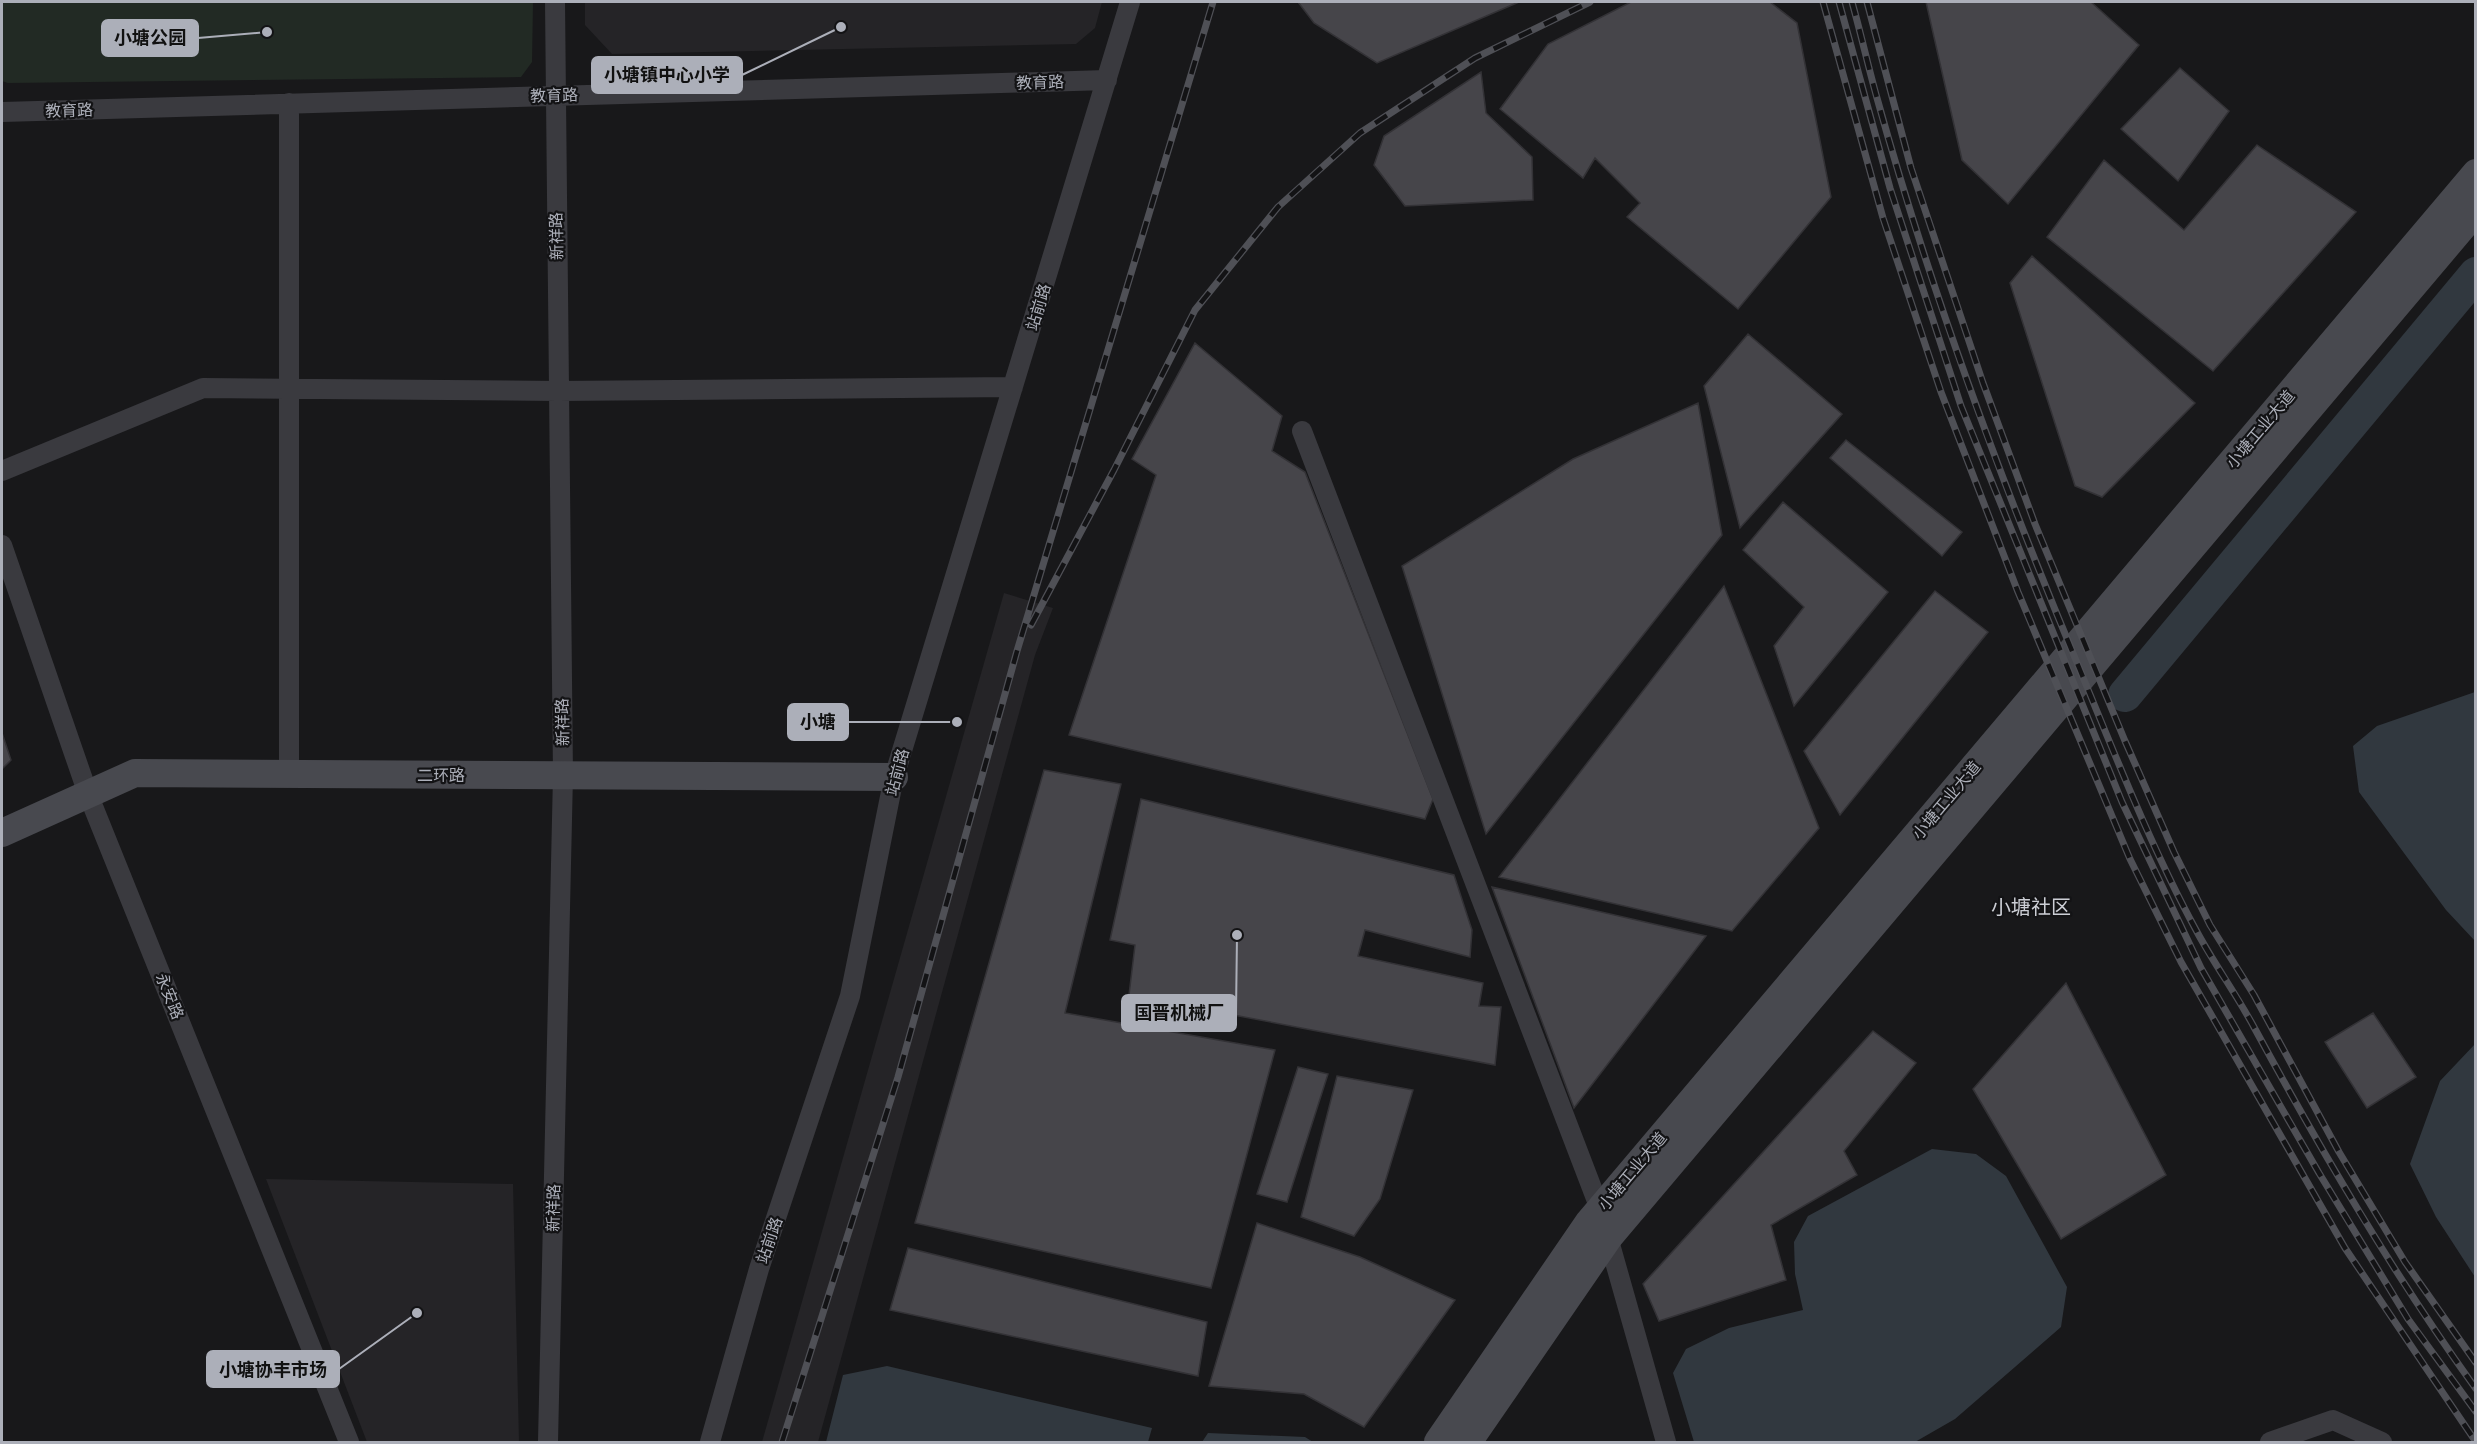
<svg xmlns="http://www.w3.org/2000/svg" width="2477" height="1444" font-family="Mulish,'Noto Sans SC',sans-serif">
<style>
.built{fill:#252427}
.green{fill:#222a24}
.water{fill:#31383f}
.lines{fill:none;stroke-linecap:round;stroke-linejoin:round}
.river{stroke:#31383f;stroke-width:34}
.building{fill:#46454a;stroke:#333236;stroke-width:1.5}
.street{stroke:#3a3a3f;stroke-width:20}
.secondary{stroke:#48494f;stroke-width:28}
.rail-casing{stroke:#4f5056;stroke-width:7}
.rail{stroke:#131315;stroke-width:4.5;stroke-dasharray:14;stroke-linecap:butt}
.labels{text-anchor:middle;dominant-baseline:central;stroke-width:4.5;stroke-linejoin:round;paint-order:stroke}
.street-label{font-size:16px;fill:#acafb9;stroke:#131315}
.quarter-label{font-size:20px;fill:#ccced5;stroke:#131315}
.leader{fill:none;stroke:#acafb9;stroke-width:2}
.callout-dot{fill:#acafb9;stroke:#131315;stroke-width:2}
.callout{fill:#acafb9;stroke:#acafb9;stroke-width:2}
.callout-label{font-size:18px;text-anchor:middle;font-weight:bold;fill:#111}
</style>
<rect width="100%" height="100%" fill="#18181a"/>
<path class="built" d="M585,2H1102L1095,28L1076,44L612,54L585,25Z
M1004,593L1053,608L1035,655L818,1442H762Z
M266,1179L513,1184L519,1442H367Z"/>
<path class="green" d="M2,2H533L532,62L521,77L8,83L2,81Z"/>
<path class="water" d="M2475,692H2476L2475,941L2446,910L2359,792L2353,746L2377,726Z
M2475,1044V1277L2436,1217L2410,1164L2440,1081Z
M1932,1149L1976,1154L2006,1176L2067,1287L2061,1327L1955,1419L1915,1442H1694L1673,1373L1686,1349L1729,1328L1803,1310L1795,1274L1794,1242L1808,1216Z
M887,1366L1152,1428L1148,1442H826L843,1375Z
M1208,1433L1305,1437L1313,1442H1202Z"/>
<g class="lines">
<path class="river" d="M2125,695L2476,274"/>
</g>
<path class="building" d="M1298,2H1519L1377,63L1314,23Z
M1631,2H1770L1797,23L1831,197L1738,309L1627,217L1640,203L1595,158L1583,178L1500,109L1548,44Z
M1926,2H2091L2139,45L2008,204L1962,160Z
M2180,68L2229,111L2178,181L2121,129Z
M1481,72L1486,113L1532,157L1533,200L1405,206L1374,165L1384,136Z
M2257,145L2356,212L2213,371L2047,237L2104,160L2184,230Z
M2032,256L2195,403L2102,497L2075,486L2010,283Z
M1748,334L1842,414L1740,528L1704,386Z
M1195,343L1282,416L1272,451L1305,472L1433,799L1425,819L1069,735L1156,475L1132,459Z
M1698,403L1722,535L1486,834L1402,566L1573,459Z
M1846,440L1962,532L1942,556L1830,458Z
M1783,502L1888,592L1794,706L1774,646L1804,607L1743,550Z
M1724,586L1819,828L1732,931L1499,877Z
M1935,591L1988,632L1840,815L1804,751Z
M2,733L11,760L2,769Z
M1044,770L1121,784L1065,1013L1275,1050L1211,1288L915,1223Z
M1141,799L1454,875L1472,930L1470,957L1365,930L1358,956L1483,983L1479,1006L1501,1007L1495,1065L1129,995L1135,945L1110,940Z
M1492,887L1706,936L1574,1108Z
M2066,983L2166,1175L2061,1239L1973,1089Z
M2373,1013L2416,1077L2367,1108L2325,1042Z
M1873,1031L1916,1063L1844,1151L1857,1175L1771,1225L1786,1280L1659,1321L1643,1284Z
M1298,1067L1328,1074L1287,1202L1257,1194Z
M1337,1076L1413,1090L1380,1199L1354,1236L1301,1217Z
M1257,1223L1360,1257L1455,1300L1364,1427L1304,1394L1209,1386Z
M908,1248L1207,1322L1198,1376L890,1310Z"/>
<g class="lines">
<path class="street" d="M2,112L1107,80
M1302,431L1600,1209L1666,1442
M2,471L203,388L558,391L1013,387
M2,545L88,794L349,1442
M289,774V103
M548,1442L563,775L555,2
M710,1442L759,1269L850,996L894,777L1130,2
M2270,1442L2333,1420L2382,1442"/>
<path class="secondary" d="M2,833L135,773L894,777
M1438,1442L1589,1222L2476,173
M1468,1442L1609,1237L2476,211"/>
<defs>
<path id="rail" d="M1823,2L1883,218L1941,392L2018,592L2130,859L2181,962L2345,1248L2476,1442
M1839,2L1890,188L1961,406L2122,802L2201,968L2319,1173L2408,1319L2476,1412
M1852,2C1861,34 1868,66 1877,98C1931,293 2002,484 2080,670C2116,757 2151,847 2196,930C2214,964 2237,995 2255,1029C2323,1154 2392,1272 2476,1389
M1867,2L1911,168L1983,383L2035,524L2125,741L2174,852L2210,925L2254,995L2339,1152L2405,1262L2476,1363
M1031,625L1114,470L1195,310L1278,207L1360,133L1475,58L1590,2
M782,1442L898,1077L1017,651L1213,2"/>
</defs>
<use href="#rail" class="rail-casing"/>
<use href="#rail" class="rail"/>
</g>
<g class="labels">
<g class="street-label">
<text transform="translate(1040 82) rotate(-2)">教育路</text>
<text transform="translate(554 95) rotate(-2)">教育路</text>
<text transform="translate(69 110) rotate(-2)">教育路</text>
<text transform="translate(556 236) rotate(-91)">新祥路</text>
<text transform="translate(1038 307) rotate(-73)">站前路</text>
<text transform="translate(2260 429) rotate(-50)">小塘工业大道</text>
<text transform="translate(562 722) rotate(-91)">新祥路</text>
<text transform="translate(897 772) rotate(-75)">站前路</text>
<text x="441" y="775">二环路</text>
<text transform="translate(1946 800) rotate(-50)">小塘工业大道</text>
<text transform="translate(170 996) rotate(68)">永安路</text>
<text transform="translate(1632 1171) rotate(-50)">小塘工业大道</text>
<text transform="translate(553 1208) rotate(-89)">新祥路</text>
<text transform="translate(769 1240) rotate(-71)">站前路</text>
</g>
<g class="quarter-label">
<text x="2031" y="906">小塘社区</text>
</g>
</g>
<path class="leader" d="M267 32L198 38M841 27L742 75M957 722L848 722M1237 935L1236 1013M417 1313L339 1369"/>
<g class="callout-dot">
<circle cx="267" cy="32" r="6"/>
<circle cx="841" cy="27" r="6"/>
<circle cx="957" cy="722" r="6"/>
<circle cx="1237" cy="935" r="6"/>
<circle cx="417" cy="1313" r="6"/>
</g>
<g class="callout">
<rect x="102" y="20" width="96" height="36" rx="6"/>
<rect x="592" y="57" width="150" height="36" rx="6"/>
<rect x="788" y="704" width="60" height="36" rx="6"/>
<rect x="1122" y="995" width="114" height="36" rx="6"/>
<rect x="207" y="1351" width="132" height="36" rx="6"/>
</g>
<g class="callout-label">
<text x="150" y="44">小塘公园</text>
<text x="667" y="81">小塘镇中心小学</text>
<text x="818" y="728">小塘</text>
<text x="1179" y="1019">国晋机械厂</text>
<text x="273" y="1376">小塘协丰市场</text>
</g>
<rect width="2477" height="1444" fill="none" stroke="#acafb9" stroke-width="6"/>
</svg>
